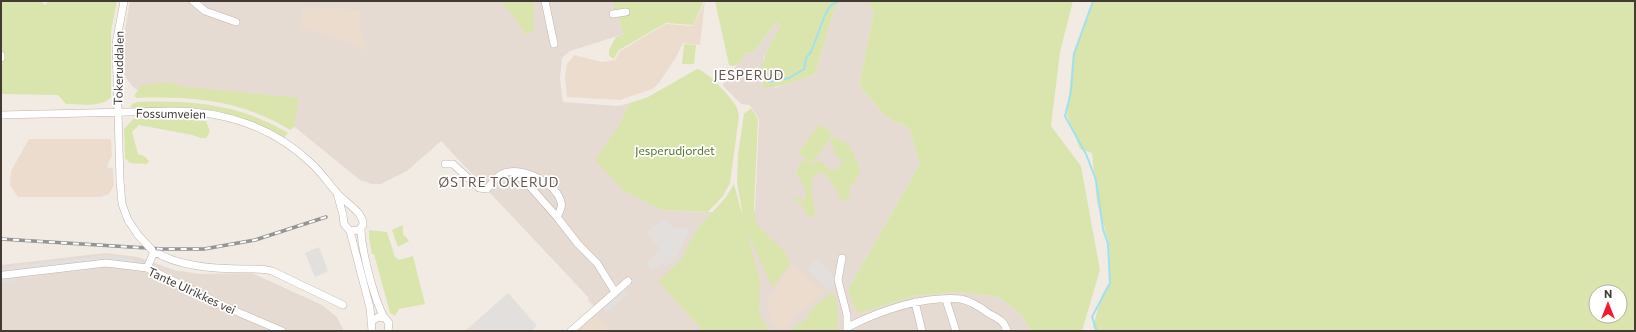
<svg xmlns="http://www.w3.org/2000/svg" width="1636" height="332" font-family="Commissioner,sans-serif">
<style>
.residential{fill:#e6dbd3}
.education{fill:#ebdcce}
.green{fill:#dae5ae;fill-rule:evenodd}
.parking{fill:#e2dfdd}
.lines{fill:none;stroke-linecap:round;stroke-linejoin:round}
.stream{stroke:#a1e1ee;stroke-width:2}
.minor-casing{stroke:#c0b3aa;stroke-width:8}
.minor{stroke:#fff;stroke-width:7}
.rail-casing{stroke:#949494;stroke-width:3.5}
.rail{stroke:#fff;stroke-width:2;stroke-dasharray:6;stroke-linecap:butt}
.minor-bridge-casing{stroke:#c0b3aa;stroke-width:8;stroke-linecap:butt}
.minor-bridge{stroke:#fff;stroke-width:7}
.labels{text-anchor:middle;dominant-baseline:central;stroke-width:3.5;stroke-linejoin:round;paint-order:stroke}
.street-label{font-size:12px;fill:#443a34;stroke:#fff}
.park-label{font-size:12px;fill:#57742a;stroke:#fff}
.neighbourhood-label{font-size:13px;letter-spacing:1px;fill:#66554c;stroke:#fff}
</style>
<rect width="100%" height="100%" fill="#f2ebe4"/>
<path class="residential" d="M130,1H612L624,34L570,51L562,58L560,79L563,102L618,106L630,103L618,127L662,210L708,212L755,211L759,119L750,105L741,104L723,86L724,82L746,53L754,52L776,22L781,25L763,59L775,88L801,79L815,75L834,10L840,1H868L874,12L859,85L885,116L909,128L920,164L848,289L861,313L913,296L959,292L999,297L1021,314L1031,331H575L598,311L588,300L589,298L441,141L407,171L381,184H372L360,180L291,124L210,94L143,93L133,87L124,75L123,41Z
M106,253L138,257L174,270L200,274L252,273L322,305L337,317L344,331H1V265Z"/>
<path class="education" d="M705,1L700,45L683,43L675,59L658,84L652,89L620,100L567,97L565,76L567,64L574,55L602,62L615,60L620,51L666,24L693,26Z
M308,7L359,10L361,12L360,31L367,49L365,50L318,32L302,28L301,26L302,10H308Z
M29,139H111L112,155L107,167L113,169L114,185L109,194L100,197H18L10,185L11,171Z
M792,263L823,291L811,303L797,314L786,328L779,329L772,321L767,300Z
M596,315L611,331H578Z"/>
<path class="green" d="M1,1H41L45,5L49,1H117L111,32V97C102,108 79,104 66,104L58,95L1,94Z
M502,1H534V31L526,35Z
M612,1H704L693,25L666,23L619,50L614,59L609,56V50L616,37L624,34Z
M715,1H840L834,10L815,75C798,79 781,89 764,87C755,65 772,43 781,25L776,22L754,52L746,53C742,59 738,69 729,65Z
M868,1H1073L1060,52L1051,126L1081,166L1100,270L1082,331H1031L1021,314L999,297L959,292L913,296L861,313L854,308L848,289L920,164L909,128L885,116L859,85L874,12Z
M1094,1H1635V331H1095L1093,326L1102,295L1110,281L1109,244L1097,202L1092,153L1080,149L1067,115L1073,53ZM1596,292H1620V316H1596Z
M684,44L696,45L694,64H682Z
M697,69C705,69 732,98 736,106C738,109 738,113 739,116L730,183L723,196L708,212L662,210L624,191L595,160L618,127L630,103L648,97Z
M168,82L186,87L299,98L294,127L290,130C242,100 191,96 137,98L134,96L141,85Z
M137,102C191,100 240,104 288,133L284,138C253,119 219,109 182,107C165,107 147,110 130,107L132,104Z
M751,108L758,119L754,210L757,225L785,252L791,263L772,288L746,228L760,280L759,312L769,331H703L658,281L681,260L697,229L726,197L734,184L744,221L737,183L738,155L744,114Z
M169,118L206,121L210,131L206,138H201L192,135L139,125L132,132L138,154L144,156L149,161L147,164L130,163L125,158L124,129L133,119Z
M819,124L833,134L812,163L798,153Z
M834,137L848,144L854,154L860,169L859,175L849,189L851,196L844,202C836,197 829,166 817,174C805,182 817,206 815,216L812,217L807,215L801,203L795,201V198L798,197L802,200L806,198L804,187L796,173L801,162L805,160L813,164L817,161L823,162L826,167L833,171L841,165V159L834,155L835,149L831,145L830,142Z
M403,225V234L409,241L398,247L392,230Z
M369,230L387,232L395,257L399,260L413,256L425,304L399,309L395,316L390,313L374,254H372L369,238Z
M833,294C840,304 838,320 837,331H790C796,323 804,323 810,316L809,312L827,296Z"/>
<path class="parking" d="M664,218L674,228L690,229L677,257L665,267L662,263L652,271L646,264L661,250L646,233Z
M319,247L328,271L315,277L305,253Z
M106,255L134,259L133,263L107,260L84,262L85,271L68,273L67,269L42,272V277L25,279L24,274L15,276L16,280L2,283L1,268Z
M817,258L833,275L834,286L829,290L808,270Z
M624,288L629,294L610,311L606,312L602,307Z
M508,293L537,326L531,331H465Z"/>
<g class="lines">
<path class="stream" d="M1093,1L1074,54L1071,92L1065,116L1086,154L1096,180L1103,229L1108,244L1110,283L1092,317L1097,331
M769,82L789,78L804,69L806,58L811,52L825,15L831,5L839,1"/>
<defs>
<path id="minor" d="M124,1L116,44L120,181L122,204L128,220L138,235
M193,1L205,11L236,22
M545,1L554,44
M613,14L626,12
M1,55V58
M1,115L172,111C224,111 273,127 311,163C321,172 328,183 337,193C344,202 364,212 363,225L359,230L350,231L344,224L343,215L337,193
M445,164H453L479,188L487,189C492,183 499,173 508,172C526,169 556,183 561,202C563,207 559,212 557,217L578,244L597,263L615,292
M514,173L527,183L557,217
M361,228C361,249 374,299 384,317
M350,231L370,308L372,331
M152,250C177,267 216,269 245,269C255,269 262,268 272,271L343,305
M842,258L838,280L847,315V330
M147,268L154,252
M4,275L106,263L147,268L226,307L282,331
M946,300L956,331
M915,302L922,331
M371,322L378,317L385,318L389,323L388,331
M848,327C882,310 922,296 961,299C971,301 980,307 988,313C997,318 1004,320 1007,331
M571,331L628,281"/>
</defs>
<use href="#minor" class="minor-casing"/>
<use href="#minor" class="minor"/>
<defs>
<path id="rail" d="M1,239L163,249H204L255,240L326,217"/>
</defs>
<use href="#rail" class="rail-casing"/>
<use href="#rail" class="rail"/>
<defs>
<path id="minor-bridge" d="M138,235L152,250"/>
</defs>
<use href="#minor-bridge" class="minor-bridge-casing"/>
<use href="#minor-bridge" class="minor-bridge"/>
</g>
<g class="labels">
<g class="street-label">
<text transform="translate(118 68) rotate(-89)">Tokeruddalen</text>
<text transform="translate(171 113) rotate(1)">Fossumveien</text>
<text transform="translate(192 290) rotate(25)">Tante Ulrikkes vei</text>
</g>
<g class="park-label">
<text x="675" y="150">Jesperudjordet</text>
</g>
<g class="neighbourhood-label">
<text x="749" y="75">JESPERUD</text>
<text x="499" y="182">ØSTRE TOKERUD</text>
</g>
</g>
<rect width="1636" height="332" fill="none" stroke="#443a34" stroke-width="4"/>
<g transform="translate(1608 304)"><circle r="19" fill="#ffffff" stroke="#b4b0ae"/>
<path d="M0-3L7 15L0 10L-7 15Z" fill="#f4192c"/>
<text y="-6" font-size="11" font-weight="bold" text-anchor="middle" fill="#443a34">N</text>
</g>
</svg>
